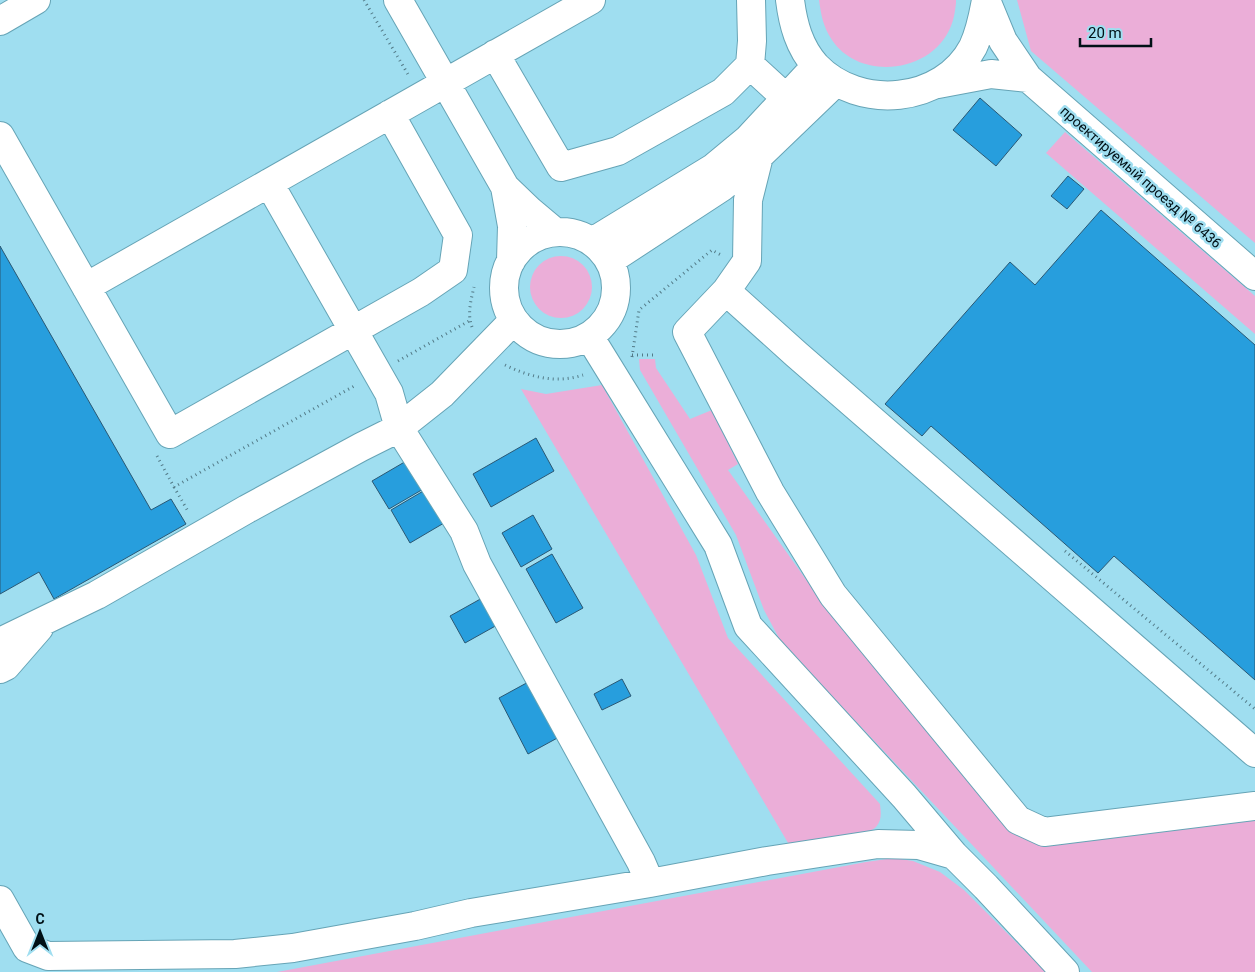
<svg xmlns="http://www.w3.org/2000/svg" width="1255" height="972" font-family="Roboto,sans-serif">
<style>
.green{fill:#ebaed8}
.building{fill:#279edd;stroke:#2a5874}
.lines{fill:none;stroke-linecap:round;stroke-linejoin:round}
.minor-casing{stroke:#66a4b6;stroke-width:30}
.path{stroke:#537b88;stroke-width:3;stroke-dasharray:1 4;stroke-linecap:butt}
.minor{stroke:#fff;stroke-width:28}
.labels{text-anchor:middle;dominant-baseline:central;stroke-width:5;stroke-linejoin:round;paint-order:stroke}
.street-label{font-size:14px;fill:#001016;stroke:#9fdef0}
</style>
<rect width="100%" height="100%" fill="#9fdef0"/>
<path class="green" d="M819,0H956V3C955,11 954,19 951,26C933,73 860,82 832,40C823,27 821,14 819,0Z
M1017,0H1255V243L1031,51Z
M1065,132L1255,296V334L1046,153Z
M530 287a31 31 0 1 1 62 0a31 31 0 1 1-62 0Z
M639,359H655L656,368L690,419L712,410L738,464L728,470L827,609L1009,828L1020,837L1037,842L1255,812V972H1092L781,642L764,610L736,535L640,370Z
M602,385L696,555L728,638L880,804C881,813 882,820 876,827C865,838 808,845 791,848L521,389L546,394Z
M894,858L913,861L940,872L964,890L1046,972H277L866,862Z"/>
<path class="building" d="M980,98L1022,135L996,166L953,130Z
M1068,176L1084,189L1067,209L1051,196Z
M1101,210L1255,345V680L1114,556L1098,573L931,426L922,436L885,404L1010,262L1035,285Z
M0,246L151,510L171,499L186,524L54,599L39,572L0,594Z
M536,438L554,471L491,507L473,474Z
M408,460L425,488L389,509L372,481Z
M425,490L444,523L410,543L391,510Z
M533,515L552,549L521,567L502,533Z
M552,554L583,608L556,623L526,569Z
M484,597L499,624L465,643L450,616Z
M622,679L631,696L602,710L594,694Z
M532,680L561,736L528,754L499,698Z"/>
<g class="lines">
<defs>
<path id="minor" d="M398,0L505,187L530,211L555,232
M790,0C793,24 799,47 816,66C859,111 943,104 973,47C980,32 983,17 986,0
M986,0L1003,41L1028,78L1255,276
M0,21L36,0
M495,54L561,167L618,151L723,92L750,65L752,41L751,0
M750,65L785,97
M938,84L991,74L1028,78
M0,136L170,434L421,292L453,270L458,235L390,114
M759,156L748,200L747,261L726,291L796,354L1255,753
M269,183L389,393L399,428L464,531L477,564L641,862L650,883
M505,187L512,226L511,261
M504 288a56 56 0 1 1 112 0a56 56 0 1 1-112 0Z
M592,242L713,168L748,139L816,66
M609,261L722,187L759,156L836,82
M86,287L591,0
M726,291L687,332L770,492L833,595L1018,820L1044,832L1255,806
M589,336L718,545L748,626L904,796L954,855L986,887L1065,972
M0,642L97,595L247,509L361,447L399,428L442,394L514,320
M0,669L6,666L39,628
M0,900L27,948L48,956L235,954L293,948L415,926L471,913L650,883L767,861L878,844L919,845L954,855"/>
</defs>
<use href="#minor" class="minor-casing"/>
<path class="path" d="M364,0L409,76
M472,327C467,314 471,300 474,287
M632,355H655
M632,357L639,310L712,250L721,255
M398,361L469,321
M505,365C530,377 556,384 583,375
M157,456L174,487L356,385
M174,487L189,513
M1065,551L1255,709"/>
<use href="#minor" class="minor"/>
</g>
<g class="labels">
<g class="street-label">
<text transform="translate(1141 177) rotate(41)">проектируемый проезд № 6436</text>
</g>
</g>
<g transform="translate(40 932)" stroke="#9fdef0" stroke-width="4" paint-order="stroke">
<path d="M0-4L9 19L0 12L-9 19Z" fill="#001016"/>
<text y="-8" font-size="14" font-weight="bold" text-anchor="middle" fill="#001016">С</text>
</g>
<path d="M1080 38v8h71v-8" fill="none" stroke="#001016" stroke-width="2.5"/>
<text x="1088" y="38" font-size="15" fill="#001016" stroke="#9fdef0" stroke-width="4" paint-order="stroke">20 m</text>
</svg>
